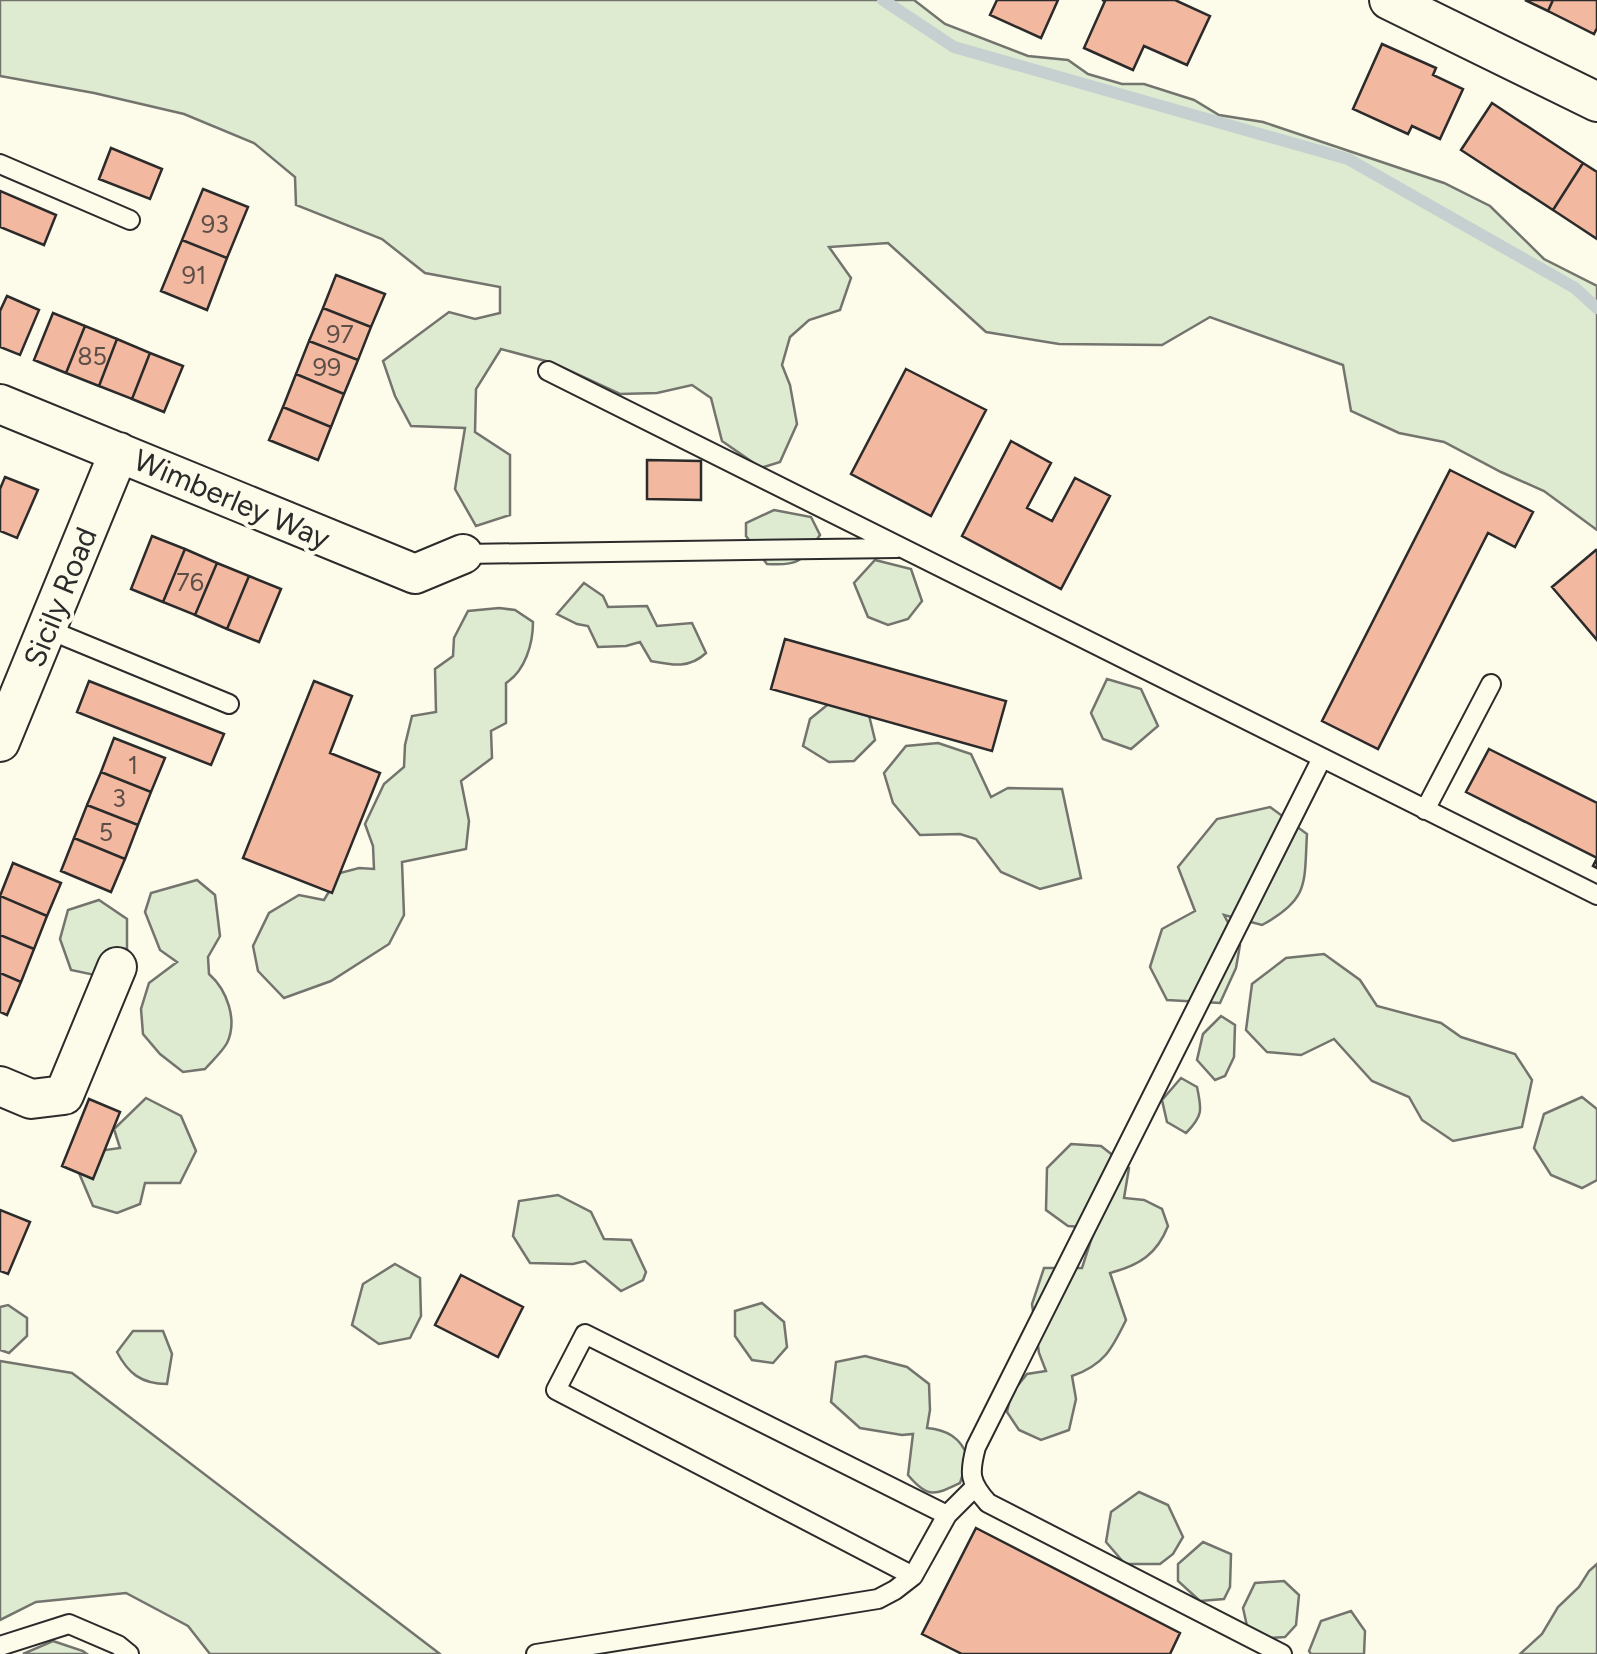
<svg xmlns="http://www.w3.org/2000/svg" width="1597" height="1654" font-family="Figtree,sans-serif">
<style>
.green{fill:#deebd1;stroke:#74746e;stroke-width:2.5}
.lines{fill:none;stroke-linecap:round;stroke-linejoin:round}
.stream{stroke:#c7d0d0;stroke-width:12}
.building{fill:#f2b8a0;stroke:#2b2b2b;stroke-width:2.5}
.service-casing{stroke:#2b2b2b;stroke-width:22}
.minor-casing{stroke:#2b2b2b;stroke-width:42}
.service{stroke:#fdfbea;stroke-width:18}
.minor{stroke:#fdfbea;stroke-width:38}
.labels{text-anchor:middle;dominant-baseline:central;stroke-width:8;stroke-linejoin:round;paint-order:stroke}
.number-label{font-size:25px;fill:#5d4e48}
.street-label{font-size:30px;fill:#2b2b2b;stroke:#fdfbea}
</style>
<rect width="100%" height="100%" fill="#fdfbea"/>
<path class="green" d="M0,0H914L945,24L1028,56L1068,60L1088,74L1122,84H1144L1194,100L1219,115L1263,122L1444,183L1490,206L1544,259L1597,286V530L1544,491L1501,472L1444,442L1399,433L1351,411L1343,365L1210,317L1162,345L1059,344L986,332L888,243L829,247L851,278L840,310L809,320L790,337L782,365L790,385L797,424L780,462L761,468L722,441L711,398L692,385L657,393L620,394L553,363L501,349L476,389L475,432L510,455V515L476,526L455,489L465,428L411,426L395,396L383,361L449,312L475,319L500,313V287L425,273L382,239L296,205L295,177L254,143L184,114L94,93L0,76Z
M774,510L811,517L820,535C802,561 800,566 767,564L746,536V523Z
M875,560L911,569L922,601L908,619L888,625L868,617L854,583Z
M584,583L603,596L608,607L647,606L657,626L692,623L706,653C689,669 672,665 651,661L640,642L626,646L598,647L588,626L577,624L557,614Z
M499,608L515,610L533,622C533,644 525,671 506,683V723L491,731L492,758L461,781L469,821L466,849L402,862L404,915L389,944L331,981L284,998L258,971L253,946L269,913L299,895L324,900L340,873L359,868L374,869L373,846L365,824L384,784L404,767L405,745L412,716L436,712L435,669L453,656L454,638L468,611Z
M1107,679L1141,689L1158,726L1131,749L1103,739L1091,713Z
M842,693L867,707L875,740L854,761L829,762L803,746L810,719Z
M938,743L971,754L991,797L1008,788L1062,789L1081,878L1040,889L1001,872L976,839L960,834L920,835L893,803L884,773L906,746Z
M1270,807L1307,834C1304,883 1310,899 1262,925L1224,915L1240,945L1236,968L1220,1003L1167,1000L1150,967L1162,929L1195,911L1178,867L1217,819Z
M197,880L215,895L220,936L208,957L209,974C227,990 238,1020 227,1043C222,1052 212,1061 205,1069L183,1072L160,1054L143,1034L141,1009L149,983L177,962L160,950L145,912L151,893Z
M99,900L127,919V953L104,977L71,970L60,939L68,910Z
M1324,954L1360,980L1377,1006L1441,1023L1461,1037L1515,1054L1532,1080L1522,1127L1453,1141L1422,1120L1409,1097L1372,1081L1334,1039L1301,1055L1267,1052L1246,1030L1252,984L1286,958Z
M1221,1016L1235,1025L1234,1057L1225,1076L1215,1080L1197,1060L1203,1034Z
M1181,1078L1197,1087C1202,1110 1203,1116 1186,1133L1167,1122L1162,1100Z
M1582,1097L1597,1109V1180L1582,1188L1551,1175L1534,1148L1544,1114Z
M146,1098L181,1116L196,1151L180,1183H145L140,1204L117,1213L93,1206L79,1173L83,1153L120,1148L114,1129Z
M1071,1144L1101,1146L1129,1168L1124,1198L1144,1200L1162,1209L1168,1226C1157,1254 1140,1265 1110,1273L1126,1320C1112,1349 1104,1365 1072,1376L1076,1399L1069,1430L1041,1440L1019,1430L1007,1412L1011,1394L1027,1374L1046,1371L1039,1353L1032,1304L1044,1268H1082L1095,1228L1068,1226L1046,1210L1047,1168Z
M558,1195L591,1212L604,1239L631,1240L646,1272L643,1280L621,1291L585,1261L573,1264L530,1263L513,1236L519,1201Z
M395,1264L420,1278L421,1316L410,1338L379,1344L352,1325L363,1284Z
M762,1303L784,1322L787,1347L773,1363L752,1360L735,1336V1311Z
M8,1305L27,1318V1336L9,1353L0,1350V1307Z
M133,1331H163L172,1354L167,1384C141,1384 128,1373 117,1352Z
M865,1356L907,1367L929,1384L930,1410L927,1428C947,1430 960,1437 968,1457L960,1483C935,1495 928,1499 908,1475L913,1434L902,1435L860,1428L831,1402L836,1362Z
M0,1361L72,1373L440,1654H210L188,1626L126,1593L36,1602L0,1620Z
M1139,1492L1168,1505L1183,1537L1173,1554L1160,1564H1125L1106,1542L1111,1512Z
M1203,1542L1231,1554L1230,1587L1224,1599L1200,1601L1178,1581V1564Z
M1597,1564V1654H1520L1542,1634L1558,1607L1579,1587L1589,1571Z
M1284,1581L1299,1595L1296,1625L1285,1637L1269,1638L1247,1626L1243,1608L1255,1583Z
M1351,1611L1365,1631L1364,1654H1311L1309,1651L1321,1621Z
M53,1641L83,1651L87,1654H23Z"/>
<g class="lines">
<path class="stream" d="M883,0L954,47L1348,159L1575,288L1597,308"/>
</g>
<path class="building" d="M997,0H1058L1041,38L990,15Z
M1102,0H1175L1210,16L1187,65L1144,46L1133,70L1084,48L1105,1Z
M1525,0H1553L1548,11Z
M1553,0H1597V28L1594,34L1548,11Z
M1382,44L1436,68L1433,75L1463,89L1440,139L1412,126L1408,134L1353,109Z
M1492,103L1583,163L1553,210L1461,150Z
M111,148L162,169L150,199L99,179Z
M1583,163L1597,172V239L1553,210Z
M203,189L248,207L227,258L182,240Z
M0,191L56,215L44,245L0,227Z
M182,240L227,258L207,310L161,291Z
M336,275L385,294L371,327L323,308Z
M7,296L39,310L20,355L0,347V311Z
M323,308L371,327L358,360L309,341Z
M53,313L85,326L66,373L34,360Z
M85,326L117,339L99,386L66,373Z
M117,339L150,353L132,399L99,386Z
M309,341L358,360L344,394L296,374Z
M150,353L183,366L164,412L132,399Z
M906,369L986,410L931,516L851,474Z
M296,374L344,394L331,427L283,407Z
M283,407L331,427L318,460L269,440Z
M1011,441L1051,463L1027,508L1052,521L1075,478L1110,496L1061,589L962,536Z
M647,460L701,461V500L647,499Z
M1450,470L1533,512L1515,547L1488,533L1378,749L1322,721Z
M5,477L38,490L17,538L0,531V489Z
M152,536L185,549L163,602L131,589Z
M185,549L217,563L195,615L163,602Z
M1596,550L1597,551V640L1552,587Z
M217,563L249,576L227,629L195,615Z
M249,576L281,589L259,642L227,629Z
M785,639L1006,701L992,751L771,689Z
M89,681L224,734L211,765L77,712Z
M314,681L352,696L330,753L380,773L332,893L243,858Z
M114,738L165,758L151,792L101,772Z
M1489,749L1597,803V868L1593,866L1597,858L1466,792Z
M101,772L151,792L138,825L87,805Z
M87,805L138,825L125,859L74,838Z
M74,838L125,859L111,892L61,871Z
M13,863L61,883L47,916L0,896Z
M0,896L47,916L34,949L0,935Z
M0,935L34,949L21,982L0,973Z
M0,973L21,982L7,1015L0,1012Z
M89,1099L120,1112L93,1179L62,1166Z
M0,1210L30,1222L8,1274L0,1271Z
M461,1275L523,1307L498,1357L435,1325Z
M976,1528L1180,1633L1170,1654H962L922,1634Z"/>
<g class="lines">
<defs>
<path id="service" d="M0,164L130,220
M548,371L1597,895
M463,554L897,548
M47,629L229,704
M1425,810L1491,684
M913,1576L556,1390L585,1334L947,1515
M0,1646L69,1624L118,1645L129,1654
M536,1654L878,1599L895,1590L913,1576L947,1515L974,1488
M1282,1654L988,1503C969,1482 969,1473 976,1447L1322,758"/>
<path id="minor" d="M1389,0L1597,102
M0,404L415,574L463,554
M0,742L119,452
M0,1086L31,1099L64,1095L117,967"/>
</defs>
<use href="#service" class="service-casing"/>
<use href="#minor" class="minor-casing"/>
<use href="#service" class="service"/>
<use href="#minor" class="minor"/>
</g>
<g class="labels">
<g class="number-label">
<text x="215" y="224">93</text>
<text x="194" y="275">91</text>
<text x="340" y="334">97</text>
<text x="92" y="356">85</text>
<text x="327" y="367">99</text>
<text x="190" y="582">76</text>
<text x="133" y="765">1</text>
<text x="119" y="798">3</text>
<text x="106" y="832">5</text>
</g>
<g class="street-label">
<text transform="translate(232 499) rotate(23)">Wimberley Way</text>
<text transform="translate(60 597) rotate(-68)">Sicily Road</text>
</g>
</g>
</svg>
